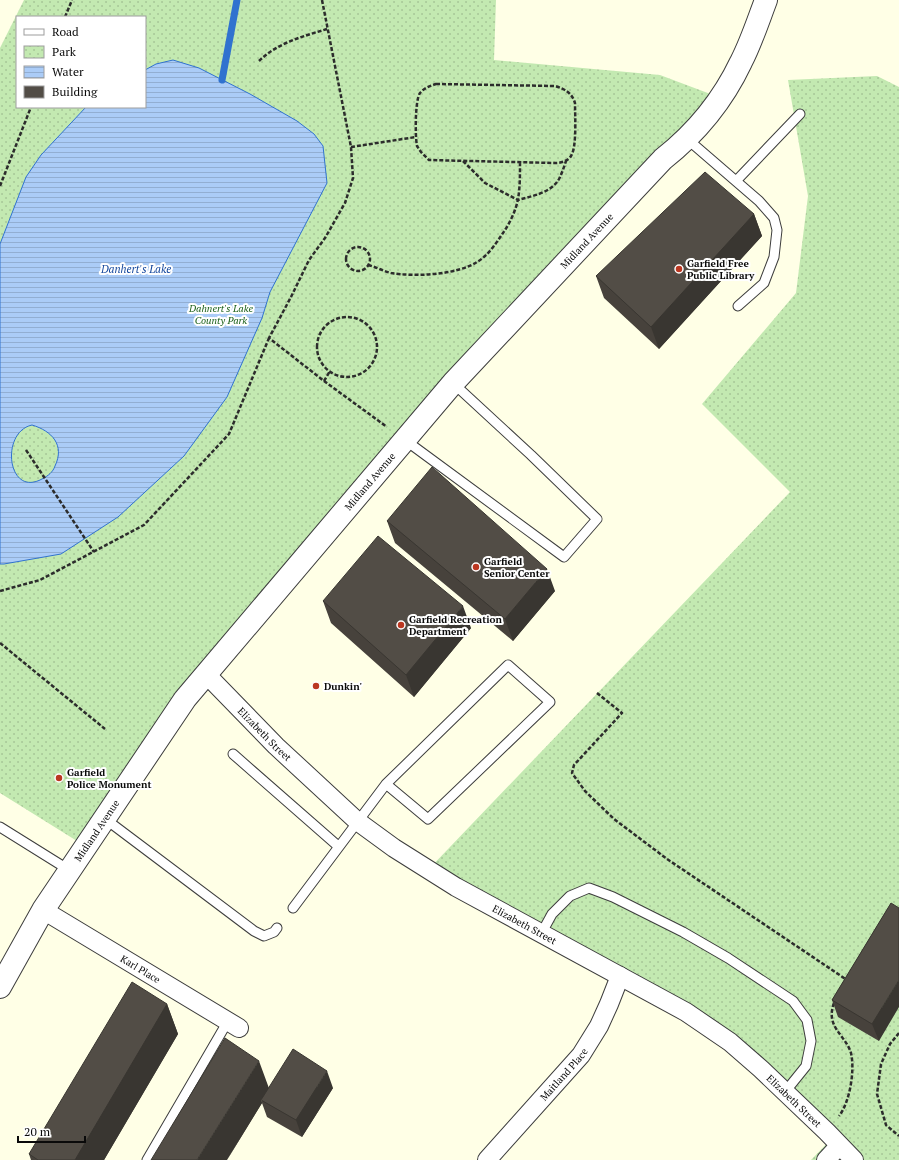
<svg xmlns="http://www.w3.org/2000/svg" width="899" height="1160" font-family="'PT Serif',serif">
<style>
.park{fill:url(#park-dots);fill-rule:evenodd}
.water{fill:url(#water-rules);stroke:#3072cf;fill-rule:evenodd}
.lines{fill:none;stroke-linecap:round;stroke-linejoin:round}
.stream{stroke:#3072cf;stroke-width:7}
.service-casing{stroke:#3d3d3d;stroke-width:11}
.minor-casing{stroke:#3d3d3d;stroke-width:20}
.tertiary-casing{stroke:#3d3d3d;stroke-width:24}
.path{stroke:#2c2c2c;stroke-width:2.5;stroke-dasharray:4 2;stroke-linecap:butt}
.service{stroke:#fff;stroke-width:9}
.minor{stroke:#fff;stroke-width:18}
.tertiary{stroke:#fff;stroke-width:22}
.wall{fill:#47423c}
.shaded-wall{fill:#393631}
.building{fill:#524d46;stroke:#393631}
.poi-dot{fill:#bb3721;stroke:#fff;stroke-width:1.5}
.labels{text-anchor:middle;dominant-baseline:central;stroke-width:4;stroke-linejoin:round;paint-order:stroke}
.street-label{font-size:10px;fill:#0a0a0a;stroke:#fff}
.poi-label{font-size:10px;font-weight:bold;fill:#0a0a0a;stroke:#fff;text-anchor:start}
.park-label{font-size:10px;font-style:italic;fill:#1c611a;stroke:#fff}
.water-label{font-size:11px;font-style:italic;fill:#13469c;stroke:#fff}
</style>
<defs>
<pattern id="park-dots" width="8" height="8" patternUnits="userSpaceOnUse"><rect width="8" height="8" fill="#c3e9b1"/><path d="M2 2h.1M6 6h.1" fill="none" stroke="#a6c697" stroke-width="1.8" stroke-linecap="round"/></pattern>
<pattern id="water-rules" width="6" height="5" patternUnits="userSpaceOnUse"><rect width="6" height="5" fill="#abccf7"/><path d="M0 2.5h6" fill="none" stroke="#92aed2"/></pattern>
</defs>
<rect width="100%" height="100%" fill="#ffffe6"/>
<path class="park" d="M24,0H496L494,60L660,75L721,98L206,674L85,846L0,793V48ZM17,17H145V107H17Z
M877,76L899,87V1160H811L834,1136L720,1030L427,871L790,492L702,404L796,293L808,196L788,80Z"/>
<path class="water" d="M173,60L199,68L250,94L297,121L314,134L323,146L327,183L270,292L262,318L227,397L184,456L118,517L61,554L4,564H0V244L26,177L41,155L86,107H145V70L156,64ZM32,425C52,431 65,445 55,466C53,472 48,476 42,479C7,498 0,432 32,425Z"/>
<g class="lines">
<path class="stream" d="M222,80L237,0"/>
<defs>
<path id="service" d="M686,138L759,201L774,218L777,230L774,257L764,283L738,306
M736,181L800,114
M405,440L564,557L597,519L531,455L453,383
M233,754L338,846
M104,818L254,931L264,936L274,932L277,928
M0,827L69,870
M293,908L386,784L508,665L550,702L428,819L386,784
M541,934L552,914L570,896L589,888L613,897L683,932L728,958L793,1001L807,1020L811,1041L806,1066L785,1092
M147,1160L228,1021"/>
<g id="minor">
<path id="s1" d="M206,674L276,746L357,821L394,848L456,887L686,1012L730,1042L761,1069L827,1132L854,1160"/>
<path id="s2" d="M43,910L239,1028"/>
<path id="s3" d="M487,1160L581,1055L599,1026L609,1004L620,976"/>
<path d="M826,1160L839,1146"/>
</g>
<g id="tertiary">
<path id="s4" d="M0,987L43,910L185,699L453,383L663,159C696,133 723,100 741,62C751,43 758,21 766,0"/>
</g>
</defs>
<use href="#service" class="service-casing"/>
<use href="#minor" class="minor-casing"/>
<use href="#tertiary" class="tertiary-casing"/>
<path class="path" d="M322,0L351,147L353,178L345,203L325,238L309,260L291,297L269,338L324,381L387,427
M65,17L72,0
M259,61C277,43 304,36 327,29
M436,84L555,86C565,89 572,93 575,103C575,115 577,147 571,156C568,161 561,163 555,163L429,160L421,152L417,146C415,136 415,100 420,93C424,88 430,86 436,84Z
M351,147L416,137
M463,161L485,183L518,200C532,196 551,193 559,179C562,173 564,167 566,161
M0,186L31,107
M346 259a12 12 0 1 1 24 0a12 12 0 1 1-24 0Z
M368,265C376,267 383,271 391,273C414,277 457,275 477,262C489,255 496,243 503,233C510,223 516,210 518,199C520,188 520,175 520,163
M317 347a30 30 0 1 1 60 0a30 30 0 1 1-60 0Z
M324,381L330,371
M26,450L94,552
M0,591L40,580L144,525L229,434L269,338
M0,643L105,729
M597,693L622,713L574,765L572,773L585,791L614,819L667,859L847,980
M834,1003C825,1027 845,1034 851,1053C855,1070 850,1102 839,1116
M899,1033L890,1044L881,1064L877,1094L886,1125L899,1136"/>
<use href="#service" class="service"/>
<use href="#minor" class="minor"/>
<use href="#tertiary" class="tertiary"/>
</g>
<path class="wall" d="M754,214L762,236L659,349L604,298L596,276Z
M387,521L555,591L513,641L395,543Z
M323,601L471,628L414,697L331,623Z
M891,903L879,1041L838,1017L832,1000Z
M167,1004L178,1034L104,1160H31L29,1154Z
M269,1088H333L302,1137L267,1117L262,1103L227,1160Z"/>
<path class="shaded-wall" d="M754,214L762,236L659,349L651,327Z
M547,569L555,591L513,641L505,619Z
M463,606L471,628L414,697L406,675Z
M899,980V1007L879,1041L872,1024Z
M167,1004L178,1034L104,1160H75Z
M259,1061L270,1091L261,1100L262,1103L227,1160H197Z
M327,1071L333,1088L302,1137L296,1120Z"/>
<path class="building" d="M705,172L754,214L651,327L596,276Z
M432,467L547,569L505,619L387,521Z
M378,536L463,606L406,675L323,601Z
M891,903L899,908V980L872,1024L832,1000Z
M132,982L167,1004L75,1160H38L29,1154Z
M225,1038L259,1061L197,1160H151Z
M293,1049L327,1071L296,1120L261,1100Z"/>
<g class="poi-dot">
<circle cx="679" cy="269" r="4"/>
<circle cx="476" cy="567" r="4"/>
<circle cx="401" cy="625" r="4"/>
<circle cx="316" cy="686" r="4"/>
<circle cx="59" cy="778" r="4"/>
</g>
<g class="labels">
<g class="street-label">
<text stroke="none"><textPath href="#s4" startOffset="952">Midland Avenue</textPath></text>
<text stroke="none"><textPath href="#s4" startOffset="628">Midland Avenue</textPath></text>
<text stroke="none"><textPath href="#s1" startOffset="84">Elizabeth Street</textPath></text>
<text stroke="none"><textPath href="#s4" startOffset="184">Midland Avenue</textPath></text>
<text stroke="none"><textPath href="#s1" startOffset="408">Elizabeth Street</textPath></text>
<text stroke="none"><textPath href="#s2" startOffset="114">Karl Place</textPath></text>
<text stroke="none"><textPath href="#s3" startOffset="115">Maitland Place</textPath></text>
<text stroke="none"><textPath href="#s1" startOffset="732">Elizabeth Street</textPath></text>
</g>
<g class="poi-label">
<text x="687" y="263">Garfield Free<tspan x="687" dy="12">Public Library</tspan></text>
<text x="484" y="561">Garfield<tspan x="484" dy="12">Senior Center</tspan></text>
<text x="409" y="619">Garfield Recreation<tspan x="409" dy="12">Department</tspan></text>
<text x="324" y="686">Dunkin'</text>
<text x="67" y="772">Garfield<tspan x="67" dy="12">Police Monument</tspan></text>
</g>
<g class="park-label">
<text x="221" y="308">Dahnert's Lake<tspan x="221" dy="12">County Park</tspan></text>
</g>
<g class="water-label">
<text x="136" y="269">Danhert's Lake</text>
</g>
</g>
<rect x="16" y="16" width="130" height="92" fill="#ffffff" stroke="#9d9d9d"/>
<rect x="24" y="29" width="20" height="6" fill="#ffffff" stroke="#9d9d9d"/>
<text x="52" y="36" font-size="12" fill="#0a0a0a">Road</text>
<rect x="24" y="46" width="20" height="12" fill="url(#park-dots)" stroke="#9d9d9d"/>
<text x="52" y="56" font-size="12" fill="#0a0a0a">Park</text>
<rect x="24" y="66" width="20" height="12" fill="url(#water-rules)" stroke="#9d9d9d"/>
<text x="52" y="76" font-size="12" fill="#0a0a0a">Water</text>
<rect x="24" y="86" width="20" height="12" fill="#524d46" stroke="#9d9d9d"/>
<text x="52" y="96" font-size="12" fill="#0a0a0a">Building</text>
<path d="M18 1136v6h67v-6" fill="none" stroke="#0a0a0a" stroke-width="2"/>
<text x="24" y="1136" font-size="12" fill="#0a0a0a" stroke="#ffffff" stroke-width="3" paint-order="stroke">20 m</text>
</svg>
